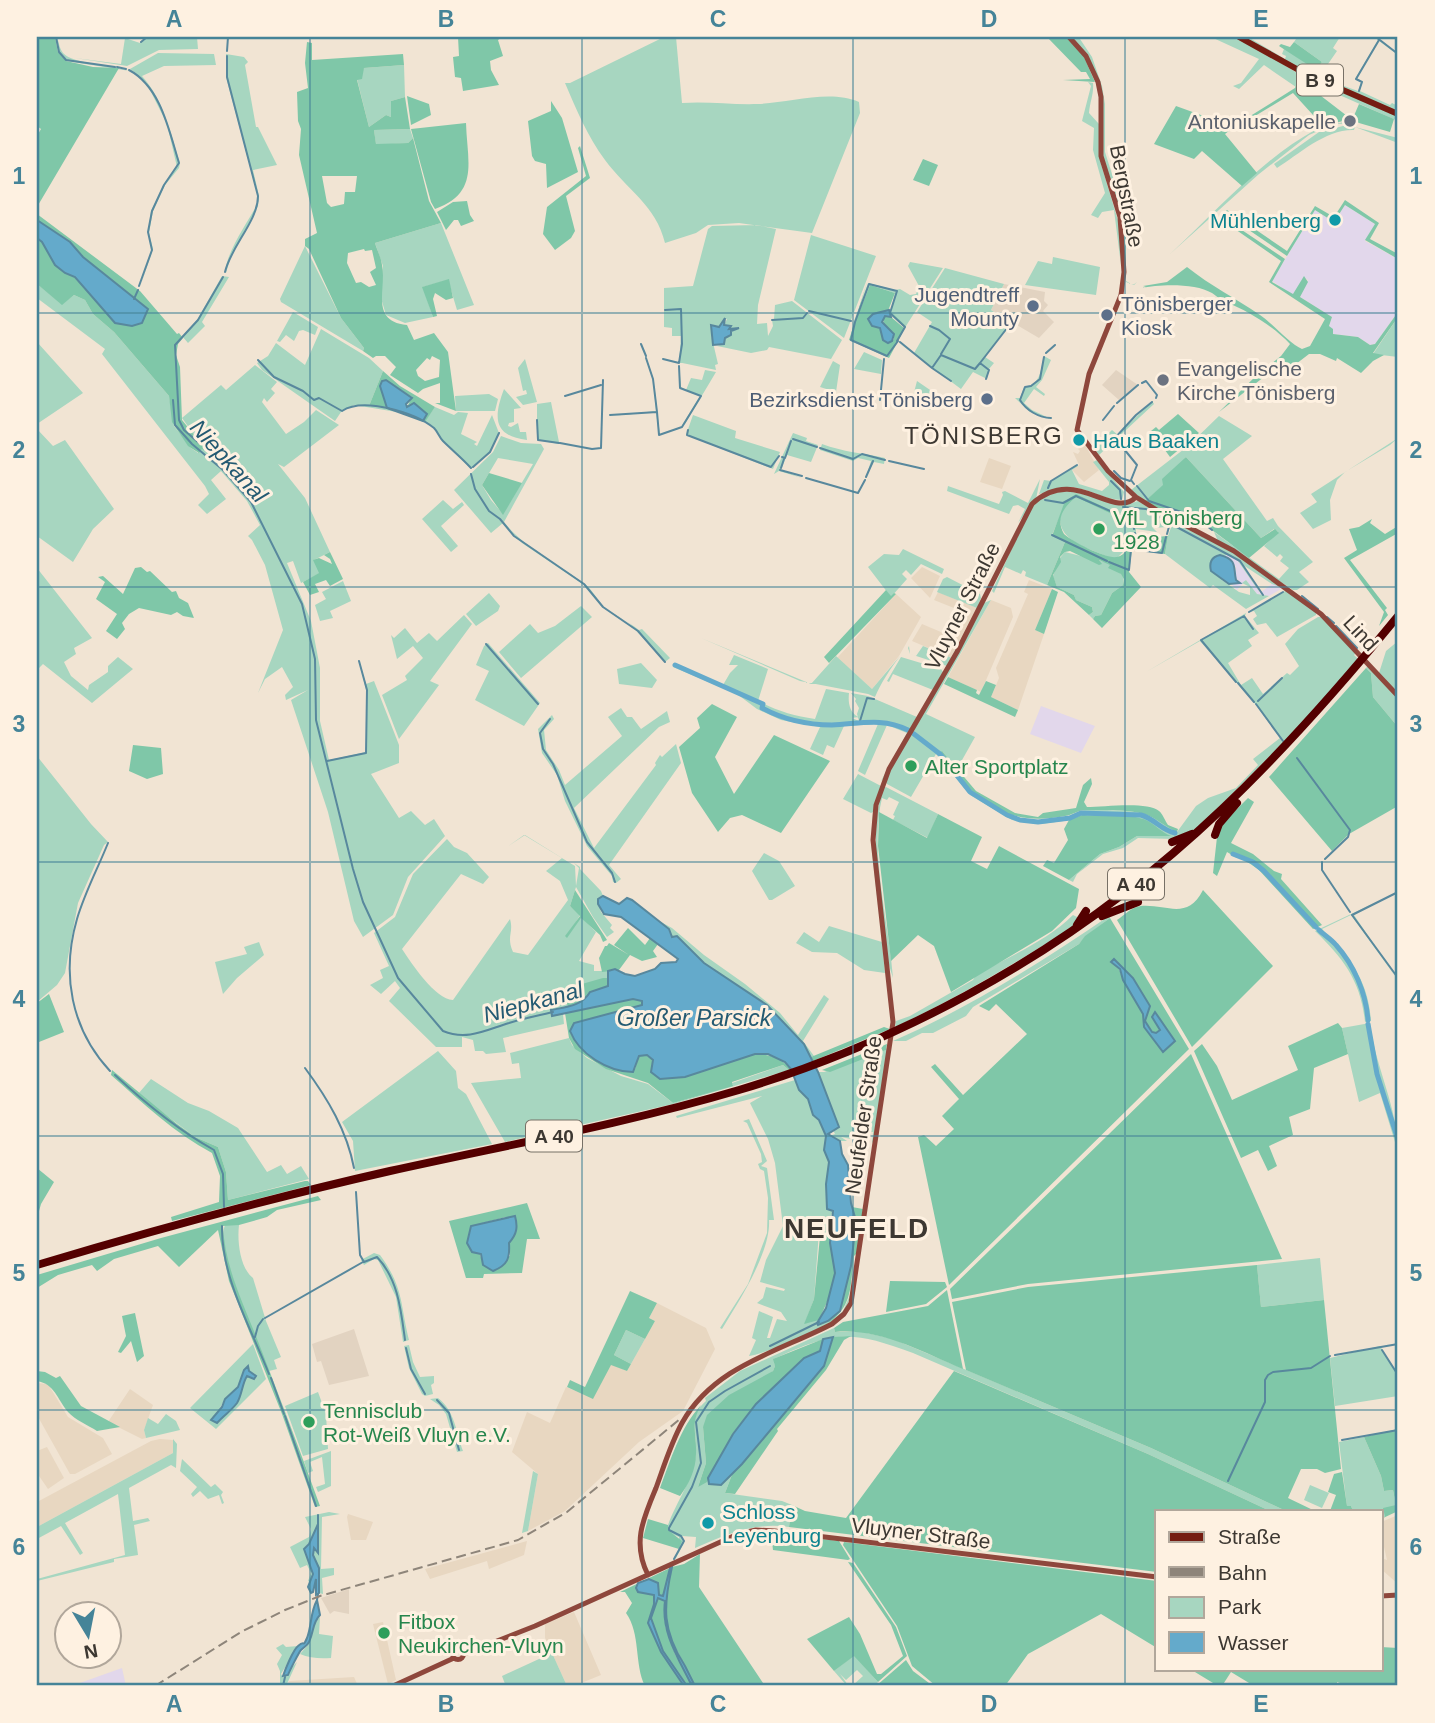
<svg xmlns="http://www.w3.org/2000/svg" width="1435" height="1723" font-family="Arial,sans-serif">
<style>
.built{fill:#e8d7c1}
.industrial{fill:#e2d7eb}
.education{fill:#e2d3c1}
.green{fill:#a7d6c0;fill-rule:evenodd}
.forest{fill:#7fc7a8;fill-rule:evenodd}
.water{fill:#64aacb;stroke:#58889d;stroke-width:2}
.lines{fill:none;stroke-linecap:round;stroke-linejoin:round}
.stream{stroke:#58889d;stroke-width:2}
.river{stroke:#64aacb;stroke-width:5}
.secondary{stroke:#8e473c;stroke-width:5}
.primary{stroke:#751d12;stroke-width:6}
.highway{stroke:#540000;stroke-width:8}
.rail{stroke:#8e857a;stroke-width:2;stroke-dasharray:10 5;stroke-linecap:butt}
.grid{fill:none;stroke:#458498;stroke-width:2;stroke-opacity:0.55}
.worship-dot{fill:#6b7280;stroke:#fef1e1;stroke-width:2.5}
.culture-dot{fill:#0f9aa8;stroke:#fef1e1;stroke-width:2.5}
.service-dot{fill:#5c6f8a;stroke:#fef1e1;stroke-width:2.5}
.leisure-dot{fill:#2e9e5b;stroke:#fef1e1;stroke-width:2.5}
.labels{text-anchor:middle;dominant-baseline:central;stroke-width:6;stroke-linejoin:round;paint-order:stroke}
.shield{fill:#fef1e1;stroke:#777066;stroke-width:2}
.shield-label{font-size:19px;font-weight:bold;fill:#3d3832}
.worship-label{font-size:21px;fill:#5b616d;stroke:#fef1e1;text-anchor:end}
.street-label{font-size:21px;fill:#3d3832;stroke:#fef1e1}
.culture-label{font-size:21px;fill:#0d838f;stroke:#fef1e1;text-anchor:start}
.service-label{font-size:21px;fill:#4e5e75;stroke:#fef1e1;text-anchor:end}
.leisure-label{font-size:21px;fill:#27864d;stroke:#fef1e1;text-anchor:start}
.water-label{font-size:23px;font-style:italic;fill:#245a72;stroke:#fef1e1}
.quarter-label{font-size:24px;letter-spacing:2px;fill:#3d3832;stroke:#fef1e1}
.district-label{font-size:28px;font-weight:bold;letter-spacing:2px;fill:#3d3832;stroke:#fef1e1}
.neatline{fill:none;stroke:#458498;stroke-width:2.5}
.grid-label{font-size:23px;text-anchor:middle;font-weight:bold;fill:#458498}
</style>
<rect width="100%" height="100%" fill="#f1e4d3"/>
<path class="built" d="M1084,443L1099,470L1084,482L1072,470L1079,465L1073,452L1078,454L1080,451L1078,449Z
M989,458L1011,466L1002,489L980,482Z
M922,567L940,576L930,598L911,578Z
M1029,580L1052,589L1035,630L1044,634L1018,710L991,697L999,678L996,668L1028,594L1024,592Z
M938,592L977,608L952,658L912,641L922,624L948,635L959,610L934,600Z
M896,594L921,617L899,656L872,689L837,658Z
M991,600L1011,608L1013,617L981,692L948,677Z
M657,1303L706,1328L715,1349L683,1411L639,1442L565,1511L528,1531L538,1474L512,1452L527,1412L550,1423L566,1387L593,1398L611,1364L627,1371L655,1321L649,1318Z
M37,1383L48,1384L68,1417L103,1438L112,1454L75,1474H70L37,1415Z
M130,1389L153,1405L144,1430L146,1438L142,1439L108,1422Z
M160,1439L173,1440V1453L37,1527V1502L151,1441Z
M47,1447L64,1478L48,1489L37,1473V1451Z
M348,1514L373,1522L366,1540H351L347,1517Z
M1398,1515V1584L1381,1569V1558L1387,1560L1381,1534V1522Z
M527,1541L524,1555L489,1569L487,1561L430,1579L425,1569Z
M574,1612L601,1675L574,1686H567L545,1638V1624Z
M383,1622L396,1680L388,1684L373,1624Z
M354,1677L358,1686H286L289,1681Z"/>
<path class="industrial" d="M1345,205L1375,224L1365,241L1398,259V312L1375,344L1370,345L1358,337L1333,334L1329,326L1332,317L1300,297L1308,280L1304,277L1293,295L1272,281L1315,210L1334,222Z
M1226,553L1238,561L1260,593L1273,583L1281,589L1269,596L1261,595L1257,594L1246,580L1237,590L1232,585L1240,582L1235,577L1236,567L1225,556Z
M1041,706L1095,726L1081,753L1030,734Z
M122,1668L126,1686H78L77,1684Z"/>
<path class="education" d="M1004,284L1045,292L1044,301L1048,305L1043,311L1054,322L1039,338L991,310Z
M1116,370L1138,385L1119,400L1102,385Z
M354,1329L369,1376L329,1385L321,1361L317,1362L312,1344Z
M349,1589V1614L334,1611L330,1614L321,1598Z"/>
<path class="green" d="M55,37H57C59,42 59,48 63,53C73,65 118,64 137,74L130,69L158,53L214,54L216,65L164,66L142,76C163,99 171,134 180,163L179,168L165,185L153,211L149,233L153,249L140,287L152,250L148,233L151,211L164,184L177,167L167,124L146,82L130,71L66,61L58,52Z
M146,37H197L198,49L159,50L127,66L75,58L121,64L125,38L140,43Z
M664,37H676L682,103C707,101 732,105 758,104C788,103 830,89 859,102L860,113L812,233L739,223L708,225L696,233L665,243C656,205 627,190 605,160C588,137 576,109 565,83H570Z
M1071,37L1080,39L1092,57L1102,86L1105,104V152L1123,209L1126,230V281L1133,285L1137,282L1134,285L1126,282L1123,228L1103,156L1101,89Z
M1211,37H1235L1244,41L1299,74L1303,81L1312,89L1303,84L1296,87L1264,65L1239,89L1233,86L1241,83L1259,59Z
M1242,37H1248L1285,59L1286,56L1282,54L1284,49L1287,50L1316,70L1322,62L1294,42L1296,39L1292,37H1340L1333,48L1337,51L1328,64L1337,69L1333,82L1358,91L1361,82L1355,79L1378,40L1374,37H1377L1398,55L1379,41L1357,78L1362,82L1360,91L1390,105L1392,103L1398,106V112L1299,70Z
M226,54L244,57L248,62L245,65L256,127H258L277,165L253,170L259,196L258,206L231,256L226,273C223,258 248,221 257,205L258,197L226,77Z
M404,65L405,97L391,101V117L386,115L369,127L357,79L364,68Z
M1306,77L1398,116V121L1326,89L1314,87L1322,95L1305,81Z
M1088,82L1093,83C1094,94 1090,101 1089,113L1099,124L1101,164L1120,227L1121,265L1114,210L1102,212L1098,218L1091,215L1105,193L1093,150L1094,128L1082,121L1091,86Z
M1351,119L1354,123L1334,124L1309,135L1259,174L1170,254C1216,212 1259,161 1315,130C1326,124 1339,125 1351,119Z
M1347,125L1398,138V143L1355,127L1354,130C1326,129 1299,154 1277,168L1274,164L1319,132Z
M410,129L413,138L408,143L376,145L374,130Z
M441,223L474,305L457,310L448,280L423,287L433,317L405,323L386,315L381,298L383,266L375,243Z
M756,225L776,229L758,305L757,324L767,323L768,336L773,326L772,320L774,319L775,305L792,301L842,340L831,359L769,347L767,350L751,353L717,346L724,344L725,338L730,336L733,329L729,330L731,326L724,325L727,319H724L719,327L713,325L711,334L718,364L715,365L716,370L663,359L679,363L681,336H672V328L664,327V288L693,286L708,229L712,226Z
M811,235L876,256L844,338L794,300Z
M305,246L341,318L364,348L363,351L281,302L280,299Z
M1053,257L1100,267L1096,295L1025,285L1038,261L1052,264Z
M910,262L943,268L906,326L892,315L905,327L889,356L850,340L854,321L868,283L895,290L900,289L910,295L916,294L919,286L908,266ZM870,285L895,293L890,314L904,327L887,355L850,339Z
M945,268L1004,284L991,310L1011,323L985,357L994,363L989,369L987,379L973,372L961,389L899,343L914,353L932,322L917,312Z
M222,276L229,277L202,322L205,326L188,343L182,336L197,320Z
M37,284L62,304L74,295L85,300L93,314L114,332L169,396L174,426L191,448L198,453L202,448L219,462L222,460L195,436L182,418L221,385L226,390L255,365L277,382L271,389L275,393L267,402L264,398L262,402L286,434L304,422L316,410L339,425L284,467L278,464L305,498L330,552L314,560L320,573L301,583L293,561L287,563L311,621L320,668V721L329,760L366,752V690L359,660L366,684L374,681L399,745V763L371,774L399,818L411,811L425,825L434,819L445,836L408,877L393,915L363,937L354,921L328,812L291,700L308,690L286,700L285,695L293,687L282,667L265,679L258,693L283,630L265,565L252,540L248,536L260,525L247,501L221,471L211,480L226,499L207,514L198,505L209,494L205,486L102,354L105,349L37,298Z
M293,312L318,327L315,335L303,330L299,331L294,341L286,335L280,342L277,341Z
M1398,317V357L1373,354Z
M321,329L369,358L383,371L369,406C389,408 407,413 425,421L435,407L454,415L458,412L468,413L461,434L477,442L474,444L477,446L492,415L499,433L490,453L471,469L441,440L436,430L425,422L403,413L354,405L341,412L335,421L262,370L257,363L268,356L276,343L305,365Z
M37,342L83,393L37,424Z
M864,352L882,360L881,374L854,369Z
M1044,356L1051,360L1042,380L1036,387L1045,394L1044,396L1034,389L1024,403L1032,410L1051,419L1030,412L1015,398H1020L1024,387C1042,384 1040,370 1044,356Z
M646,358C657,382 656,408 660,434L681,427L700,396L680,388L679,365L681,387L686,390L691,378L702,380L705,370L716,372L685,424L678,429L659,435L656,412L610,416L656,411L653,379Z
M525,359L537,402L523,405L516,397L527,394L526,390L523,391L518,368Z
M833,361L840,365L836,392L820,387Z
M917,381L933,392L931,410L923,409L922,396L915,395L914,401L912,400Z
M504,389L521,408L514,409V422L509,423L508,426L511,427L518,423L520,432H526L527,440C492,436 494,416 504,389Z
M489,394L498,399L495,411H456L455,396Z
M1152,401L1154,404L1099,455L1112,473L1094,448L1112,430L1118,435Z
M551,402L559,442V444L537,440V404Z
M693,415L736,431L735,438L780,452L773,469L686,435Z
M1219,416L1252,436L1223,459L1267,521L1273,518L1278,526L1313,562L1299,572L1309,582L1297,590H1293L1218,541L1214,532L1279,579L1289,568L1280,561L1283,557L1280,554L1277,557L1264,546L1278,532L1274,529L1261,538L1186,457L1164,485L1145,501L1131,490L1188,446Z
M37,429L53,446L65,440L114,509L93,529L73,562L37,536Z
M793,433L807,438L806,441L818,445L811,462L787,455L781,470L802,478L779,471L774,474Z
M501,436L521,443L541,444L544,449L504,522C525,549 558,564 586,585C593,591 597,599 603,606C613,616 628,621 639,630L642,629L670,658L665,662L630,624L603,607L584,585L522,543L503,523L491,533L454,490L493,452ZM498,458L533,464L503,514L491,500L482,485Z
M1398,438L1390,445L1345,472L1337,480L1330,500L1331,520L1313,529L1300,513L1317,502L1311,494Z
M822,444C843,452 863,453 885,458L884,464L874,462L866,477L871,461L858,458L853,461L820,450Z
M1097,460L1124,492L1122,500C1105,500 1090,489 1072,487C1060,486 1050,492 1039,494L1044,480L1051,481L1077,465L1078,466L1072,470L1079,484L1102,491L1109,485V482L1093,462Z
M1040,479L1036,499L1018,523L1025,509L1018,505L1013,506L1009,514L947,491L948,486L999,504L1003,495L1002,492L1005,491L1028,503Z
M1064,490L1129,504L1138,501L1170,521L1167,527L1153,528L1157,532L1136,529V544L1130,545L1110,565L1124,576L1123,585L1112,593L1101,615L1095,616L1093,619L1089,615L1093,612L1092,607L1076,600L1074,595L1057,587L1053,576L1060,558L1065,552L1105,562L1108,557C1089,548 1058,542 1060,516L1052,535L1065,542L1047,585L1025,576L1026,572L1023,570L1021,574L1005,567L994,593L992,591L1031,508L1045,495Z
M443,500L453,509L462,502L464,505L441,526L458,546L451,552L422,519Z
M1173,522L1231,551L1283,588L1272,584L1243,565L1260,593L1238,561L1227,554L1225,556L1220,555L1222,580L1239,592L1250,595V587L1242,583L1246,580L1257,594L1269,596L1246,609L1213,585L1210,588L1165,554L1168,536Z
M903,549L944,569L942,574L921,564L911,575L906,570L902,574L907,579L891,597L868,567L884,554L899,555Z
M37,568L92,638L74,648L76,654L64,662L71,676L88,690L89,685L108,672V666L118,657L133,669L92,703L43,664L37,670Z
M947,577L980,594L981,598L977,608L937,592L943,579Z
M343,581L351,601L330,611L333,618L320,621L315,605L326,599L322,592Z
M1287,590L1316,612V615L1277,637L1266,623L1257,625L1253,619L1257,616L1254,611L1249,612Z
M489,593L500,606L498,611L476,626L466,614Z
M991,600L926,714L975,737L957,769L942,751C958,779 988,812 1022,819C1036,822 1051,819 1065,817C1072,815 1078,811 1085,810C1102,810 1128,809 1144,814C1156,817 1165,827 1177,832L1196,806L1208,798L1236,788L1258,765L1253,759L1280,738L1256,705L1200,641L1146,672L1246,613L1245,616L1259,633L1248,640L1252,646L1228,663L1241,685L1252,678L1263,694L1287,673L1290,675L1299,666L1285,644L1298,629L1318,617H1322L1356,653L1354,655L1358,659L1299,727L1196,830L1174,839L1138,838L1123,848L1103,854L1077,874L1073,882L1069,880L1100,854L1119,847L1137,836H1168L1137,818L1082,815L1071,820L1041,824L1012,820L970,795L936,754L911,797L887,784L885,780L984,603Z
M581,606L592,617L521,678L499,652L530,624L538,633L555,626Z
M464,615L472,624L430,681L439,685L399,739L382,695L407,680L405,676L423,658L413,646L397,659L391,635L394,638L405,628L417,643L429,633L437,641Z
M973,616L947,666L910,654L908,648L909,646L910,654L916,656L923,646L952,658Z
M701,638L811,684L836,656L872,689L900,656C890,669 881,683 875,697L868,694L800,681Z
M1398,641V694L1379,673L1386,651Z
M488,643L540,703L524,726L475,700L489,671L476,665L484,646Z
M734,655L768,669L758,701C777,711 794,716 815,719L826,689L849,693C848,702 849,712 858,717L852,718L859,721L857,714L859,708L855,701L856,699L851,693L868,696L917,717L883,779L881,781L907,733L887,725L865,775L858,771L878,724L844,726L834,748L827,745L823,755L810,749L820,727L781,720L757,709L737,694L673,667L675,663L723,685L730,673L738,665H729Z
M901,657L941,669L943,672L933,690L893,674L889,682L887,681Z
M641,663L657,680L652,688L619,684L617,669Z
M1368,666L1398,699V727L1373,697L1371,673L1366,668Z
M621,708L627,717H632L641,729L667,711L670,722L659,727L574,808L594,848L656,765L655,763L660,755L662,757L676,744L681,763L609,865L621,879L616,883L613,882L612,876L587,846L565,801L557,775L542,753L538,729L552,715L554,719L544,730L546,750L559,770L565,785L622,736L608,717Z
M37,756L91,824L108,842L104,845L78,903L65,973L57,985L37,1002Z
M858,774L881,786L871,841L873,812L871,813L843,799Z
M886,787L938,814L928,838L893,820L895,816L893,815L899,802L889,797L887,800L882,798C869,852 889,922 893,978L888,962C881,903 868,846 882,788Z
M524,835L575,866L576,886L579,868L574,863L580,867V869L601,891L603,896L598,899L601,912L612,925L610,928L614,932L607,937L593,917L576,887L570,906L580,915L567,937L581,917L596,932L579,961L594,965V971H608L607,978L575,988L564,995L568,1007L551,1011L553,1016L563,1014L564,1024L503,1038L506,1052L486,1054L483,1051H475L473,1040L462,1037V1047H436L389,1001L400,988L395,981L381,994L370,985L383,978L380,970L389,966L374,933L395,917L413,874L447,839L454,847L467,853L489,877L483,884L461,874L402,949C412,964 435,999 453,1000L510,919C514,933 506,936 513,952L528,955L568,900L560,881L546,871L562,858L525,835L507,847Z
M871,842L872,844L885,973L864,970L837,953L812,952L796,943L804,932L819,942L829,926L882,942Z
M764,853L779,861L795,886L772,900H769L752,871Z
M1398,892L1354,915L1398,980L1351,915L1322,929C1349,958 1368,978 1371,1021L1365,1022C1361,981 1343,958 1315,931Z
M1073,915L1081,919L1076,925C1017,962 958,998 895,1027L896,1021L910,1016L973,980L976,975C1008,957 1047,941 1073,915Z
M650,916L672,928L704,955L745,984L780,1013L798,1035L824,995L829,999L803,1041L814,1056L811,1057L804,1044L767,1005L704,963L677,936L672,937L669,929Z
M1109,916L1110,918L1086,936L1079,944L973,1007L966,1016L933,1033H922L906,1041H893C969,1008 1040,963 1109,916Z
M259,942L264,955L237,978L223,994L215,962L247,954L244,947Z
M1370,1023C1375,1067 1398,1107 1398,1152L1380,1093L1359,1102L1342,1028Z
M569,1038L572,1045L587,1058L621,1076L648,1084L673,1103L733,1085L732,1083L783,1065L789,1070L673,1104L505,1142L471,1083L521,1078L519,1063L512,1064L510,1053Z
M889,1043L874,1141L872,1143L873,1132L857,1130L856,1140L841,1137L847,1141H839L829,1136L835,1134L833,1130L838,1127L818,1072H824L886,1050Z
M438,1051L456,1071L458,1088L466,1094L492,1144L355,1171L353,1141L342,1122Z
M151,1079L188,1103L209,1111L238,1128L267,1172L281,1165L287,1174L301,1166L309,1179L228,1200L226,1172L218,1147L195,1137L138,1094Z
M795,1080L799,1090L808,1099L813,1115L819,1120L826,1136L824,1150L829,1162L826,1184L827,1208L833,1211L831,1216L832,1227L821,1226L819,1231L814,1299L805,1323L819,1318L818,1325L824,1321H831L843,1311L851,1293C849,1302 846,1310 839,1317C827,1328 765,1354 749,1356L756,1340L752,1338L759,1311L773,1317L767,1338H770L777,1319L787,1321L781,1312L757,1303L763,1298L766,1287L784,1291L785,1289L760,1282L766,1260L783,1226L775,1163L768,1139L750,1103L762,1096L677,1118L676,1116Z
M749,1119L767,1161L761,1166L767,1168L774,1220H769C771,1252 739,1301 722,1329L720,1328L748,1284L767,1233L768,1198L764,1171L760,1169L758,1164L762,1162L761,1154L747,1123L743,1121Z
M225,1225H239C237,1241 240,1268 253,1278L266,1321L281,1357L274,1360L277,1369L269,1371C258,1342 215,1250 225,1225Z
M374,1253L380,1255C404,1288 400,1304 409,1340L403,1342L396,1297L378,1260L374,1259L364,1265L361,1260Z
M1320,1258L1324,1300L1261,1307L1257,1265Z
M834,1328L835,1332H863L893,1339L1151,1448L1286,1511H1270L1148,1454L913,1353C851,1330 834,1331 774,1359L775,1366L773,1371L703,1427L706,1463L698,1487L708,1478V1483L721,1485L733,1472L725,1493L782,1501L792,1505L789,1527C754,1522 727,1534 695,1548L696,1537L682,1536L684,1543L676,1558L673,1560L679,1549V1537L670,1533L667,1528C675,1503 695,1478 696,1451C697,1432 688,1416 706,1401L705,1398L740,1371Z
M626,1330L645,1339L631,1364L614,1355Z
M253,1344L266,1379L216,1429L190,1408ZM249,1371L256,1376L247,1375C235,1398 241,1409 211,1418L216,1415L225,1399L238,1387Z
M409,1345L413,1362L420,1377L434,1376V1383L431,1385L433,1394L425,1396L422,1394L409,1368L404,1346Z
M1380,1346L1398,1375V1396L1335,1406L1330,1358Z
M318,1392L326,1414L328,1449L303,1456L285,1406Z
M438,1398C455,1411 456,1432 463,1451L457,1452L446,1414L439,1405L430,1399Z
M166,1414L176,1421L180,1430L146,1438L144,1430L148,1418L158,1424Z
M1364,1437L1381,1476L1384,1491L1393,1490L1396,1505L1385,1516L1381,1517V1511H1353L1351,1506L1347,1507L1339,1442Z
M173,1439L177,1444L176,1468L171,1465L129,1488L133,1521L148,1518L150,1521L134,1525L138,1555L114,1559V1562L37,1581V1579L125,1555L118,1494L65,1523L83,1553L80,1555L61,1526L37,1539V1527L173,1453Z
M331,1451V1486L318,1492L316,1487L325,1484L322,1457L310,1462L313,1471L308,1473L304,1461Z
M182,1459L211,1487L215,1484L223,1492L221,1495L224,1503L222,1504L219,1495L208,1499L200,1491L193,1497L191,1494L197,1487L180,1471Z
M533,1471L538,1474L528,1531L522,1533Z
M1310,1485L1329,1493L1322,1508L1304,1500Z
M329,1512L340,1514L322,1517L321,1569L334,1568V1575L322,1578L323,1594L319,1593V1568L313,1555L314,1547L312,1538L304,1549L313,1574L311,1583L308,1581L311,1573L307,1565L300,1568L290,1547L309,1537L311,1529L305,1517Z
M320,1617L319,1634L333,1636L331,1658C320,1659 309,1658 300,1654L308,1645L315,1623Z
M283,1644L286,1647L298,1646L281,1674L283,1677L288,1675L290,1669L297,1662L286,1686H280V1671L277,1664L282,1655L276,1648Z
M552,1653L567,1686H503L505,1684L502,1676Z
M854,1655L878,1682L874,1686H852L863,1676L857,1670L846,1680L840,1674L848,1685L847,1686L834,1671Z"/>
<path class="forest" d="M37,37H55L58,52L66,61L93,67L119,68L37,207V136L41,129L37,126Z
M458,37H502L498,40L503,56L490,61L491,70L499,85L463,91L461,78L455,77L453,57L459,56Z
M1047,37H1067L1083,55L1095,82L1063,80L1090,79L1086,72H1081Z
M307,42L312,43V60L403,54L404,65L364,68L362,79L357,80L369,127L386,115L391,117V101L405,97L410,129L374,130L376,144L408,143L413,138L429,201L441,223L375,243C377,250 381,257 382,265C387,288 369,321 407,325L414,340L434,333L448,352L456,411L435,403H440V383L423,389L418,393L390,375L396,367L385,356H376L373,358L363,351L364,348L341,318L309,249L305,246V239L317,233L299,155L301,129L298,121L297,92L308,88L305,63ZM322,176H357L355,192H345L344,204L331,207L327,203ZM364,249L365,251L372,250L376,268L370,272L376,285L369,287L361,282L356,283L347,263L348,253ZM432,356L440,360L439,377L425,381L418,376L416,370L427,358L430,360Z
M1294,42L1322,62L1316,70L1279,46L1281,44L1290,47Z
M1299,79L1351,119L1323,126L1293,93L1235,128L1239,123L1295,88Z
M407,96L429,104L431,115L411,125Z
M551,101L562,118L578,172L547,188L546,164L535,161L532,156L528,121L551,111Z
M1359,104L1394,119L1390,132L1359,123L1353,118Z
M1176,106L1234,127L1225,134L1257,173L1242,186L1202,151L1194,159L1154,144Z
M466,123C467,161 480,193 435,209L431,202L411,129Z
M580,146L590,178L566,196L575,231L571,238L555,250L543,234L547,207L586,176L578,148Z
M923,159L938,165L929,186L913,180Z
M1345,200L1379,223L1370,239L1398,254V259L1365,240L1375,224L1345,205L1334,222L1315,210L1287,256L1224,213L1227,210L1287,251L1315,206L1334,217Z
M467,201L470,215L474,221L461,226L458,220H454L446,230L437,212L453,202Z
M37,214L140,291L177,334L179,333L183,338L178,344L176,355L180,367L182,420L195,436L222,460L219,463L202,449L199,453L188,446L172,422L169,396L114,332L93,314L85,300L74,295L62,305L37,284V238L42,242L55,265L65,273L75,277L115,323L148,309L83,257L70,242L37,220Z
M1221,216L1285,259L1272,282L1293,294L1304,276L1308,282L1300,297L1332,317L1329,326L1333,329V334L1358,337L1370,345L1375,344L1398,312V317L1373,353L1384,355L1373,361L1361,373L1337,358L1336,361L1320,354H1309L1296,364L1269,373L1219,412L1257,375L1281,356L1290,344C1273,326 1248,311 1226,302C1220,300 1217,296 1212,293C1196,283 1160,284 1141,288L1146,287L1143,286L1167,282L1187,267C1211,286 1235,298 1260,315C1272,323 1291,345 1302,349L1310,346L1325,319L1269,282L1281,261L1219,218Z
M449,279L453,298L446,300L435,293L433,299L437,316L433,317L422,287Z
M867,282L856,320L870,285L895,293L888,311L873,314L875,327L880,328L883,340L890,342L894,339L893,332L883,326L884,317H891L904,328L905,327L891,312L906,326L889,358L849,340Z
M383,371L400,386L435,407L425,422L423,421L427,414L414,403L407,407L412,397L386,380L382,381L380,386L387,408L369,406Z
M1178,414L1199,433L1170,457L1151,431L1156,427L1159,430Z
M1186,457L1261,538L1275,529L1279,533L1249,558C1231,545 1182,502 1160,510L1145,501L1163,485L1162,479Z
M489,473L522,483L503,515L482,485Z
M1076,494L1134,521L1133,524L1076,497C1064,507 1055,518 1064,534C1073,542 1106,559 1117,557C1126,555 1127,546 1136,544L1135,533C1145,539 1156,537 1168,536L1165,554L1132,550L1129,572L1141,587L1102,628L1093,619L1095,616L1101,615L1112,593L1123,585L1124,579L1121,574L1108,568L1110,565L1099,560L1102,564L1099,565L1070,551L1065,552L1060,557L1061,562L1053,575L1057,587L1074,595L1076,600L1092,607L1093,612L1089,615L1064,592L1047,585L1065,542L1052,536L1065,501Z
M1372,519L1370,523L1385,534L1398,526V533L1350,560L1387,608L1385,610L1388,615L1379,626L1384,612L1344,558L1357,550L1349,529L1359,527Z
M330,552L343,579L330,586L326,580L315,584L319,592L310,595L303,582L319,573L313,560L319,558L332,564L330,559L324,555Z
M141,567L147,572L150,571L172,592L176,591L179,598L188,603L194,618L183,616L177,612L171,615L139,608L129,614L122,623L125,629L117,639L106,631L117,614L96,599L105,582L98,577L103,576L123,594L135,568Z
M1052,589L1058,592L1044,634L1035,630Z
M886,590L891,596L894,593L896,594L829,663L824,657Z
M1366,668L1371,673L1373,697L1398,727V806L1349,834L1332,851L1269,777Z
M948,677L977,690L976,693L979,695L986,681L996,685L991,697L1018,710L1015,717L944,684Z
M712,704L737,717L715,757L734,794L774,735L830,761L781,833L742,815L730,818L718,832L692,793L679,747L700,728L697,718Z
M133,745L161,748L163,774L147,779L129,771Z
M942,751L976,791L1015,813L1038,817L1043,813L1076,808L1083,785L1091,778L1092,784L1084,802L1087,807C1103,807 1148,801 1159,811C1163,814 1165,821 1168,825L1178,829L1177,832C1165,827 1157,818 1144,814C1128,809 1103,810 1086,810C1078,810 1072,815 1065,816C1004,828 974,799 940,753Z
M1248,798L1254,802L1231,843L1253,854L1274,871L1282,874L1281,879L1322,925L1313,929L1259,870L1242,858H1237L1227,852L1217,876L1213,873L1218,828Z
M879,812L927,838L938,814L982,837L971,861L987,869L999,846L1079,889L1076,908L1052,931L951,992L934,946L918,935L891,961L878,846Z
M1082,815C1099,816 1134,813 1148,821C1157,826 1161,832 1171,836H1137L1119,847L1100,854L1069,880L1043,866L1047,860L1054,863L1068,840L1064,829L1069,820Z
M575,890L607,940L603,942L600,935L581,918L567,938L565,936L580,916L570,906Z
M1203,890L1273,966L1192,1047L1117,920C1125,915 1131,907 1141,906C1167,904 1187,921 1203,890Z
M1110,918L1189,1049L949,1285L918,1137L924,1135L936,1146L954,1129L942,1116L959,1099L931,1067L935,1064L963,1095L1027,1034L996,1004L989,1011L979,1006L1079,944L1085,936ZM1116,960L1123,970L1133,978L1150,1006C1147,1020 1141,1017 1152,1032H1158L1160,1027L1152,1017L1174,1043L1152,1037L1144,1027L1143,1014L1123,980Z
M628,928L645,945L650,938L658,944L653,951L657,957L642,961L630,955L619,970L602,972L599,958L605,946H607L609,943L629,955L614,945Z
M603,978H607L608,986L590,992L585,1001L568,1007L564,995L575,986Z
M49,994L64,1032L39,1042L37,1039V1003Z
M633,999L642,1001L643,1005L574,1023L570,1032L573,1038L635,1069L639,1056L646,1055L653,1060L651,1068C661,1070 678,1078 688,1076C722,1068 761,1036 791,1069L789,1070L783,1065L732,1082L733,1086L673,1103L648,1083L606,1069L575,1049L569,1038L565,1013Z
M1338,1023L1342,1028L1348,1054L1314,1068L1310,1109L1289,1117L1293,1135L1269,1146L1277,1166L1268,1171L1258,1150L1241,1158L1194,1051L1202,1044L1217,1066L1232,1100L1298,1070L1288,1046Z
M884,1027L890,1029L813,1061L811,1057Z
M887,1044L886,1050L830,1072L822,1070Z
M1191,1054L1282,1259L1028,1284L952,1299L950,1289Z
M112,1070L177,1124L195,1137L218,1147L226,1172L228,1200L305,1181H308L311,1185L172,1221L171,1217L219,1202L220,1176L212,1153C174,1133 143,1103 111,1075Z
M37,1168L54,1182L41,1204L37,1218Z
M318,1196L321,1200L277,1210L267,1217L239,1225L223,1226C225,1270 246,1309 261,1349C281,1401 301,1453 320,1506L315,1507L282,1414L229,1281L218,1230L179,1267L158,1246L114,1259L97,1271L92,1265L58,1275L37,1288V1275L161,1238Z
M527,1203L540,1239H527L522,1273L484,1274L483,1278H466L449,1221ZM506,1217L514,1237L509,1243L510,1256L483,1264L471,1226Z
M852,1207L863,1209L857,1253L854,1256C850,1283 854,1304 830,1322L828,1321C845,1308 861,1226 852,1207Z
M821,1226L832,1227L830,1243L835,1273L831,1293L819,1320L804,1324L814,1299Z
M1257,1265L1261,1307L1324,1300L1341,1469L1325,1473L1317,1469H1301L1288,1498L1315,1511H1286L1151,1448L966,1370L952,1302L1028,1287Z
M890,1281L945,1282L947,1287L926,1304L886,1312Z
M947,1290L963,1369C922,1352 881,1328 835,1332L834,1328L843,1322L928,1306Z
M630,1291L657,1303L649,1318L655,1321L645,1339L626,1330L614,1355L631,1364L627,1371L611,1365L593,1399L567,1387L570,1380L585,1387Z
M135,1313L144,1356L137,1362L131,1341L121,1353L118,1352L126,1336L122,1316Z
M851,1336L844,1340L826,1370L777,1429L778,1431L735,1494L725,1493L733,1472L824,1366L833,1337Z
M823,1339L820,1351L804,1358L756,1404L733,1433L707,1482L698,1487L706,1463L703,1427L707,1415L729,1395L773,1371L775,1366L773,1359Z
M37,1371L45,1372L56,1378L60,1376L81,1406L120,1427L97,1431C88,1425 75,1420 68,1412C57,1399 55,1384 37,1381Z
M954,1371L1148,1454L1270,1511H1157V1572L789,1527L792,1505L805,1511L846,1518Z
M701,1405C690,1425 697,1433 696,1454C696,1469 689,1484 680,1496L660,1488C671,1459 680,1428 701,1405Z
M1398,1429V1511L1381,1519L1385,1516L1383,1508L1396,1505L1393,1490L1384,1491L1381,1476L1364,1437Z
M1342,1472L1347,1506H1351L1353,1511H1330L1336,1495L1328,1492L1334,1474Z
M648,1519L668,1525V1530L682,1541L679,1549L643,1538Z
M771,1533L839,1541L850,1559L848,1560L773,1550Z
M844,1542L1157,1581V1648L1101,1614L1028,1654L1005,1686H936L912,1666L897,1626L843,1545Z
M700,1554L699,1587L765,1686H695L685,1666L667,1631L675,1654L693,1686H687L663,1651L651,1618L658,1598L666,1601L664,1615L666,1629L667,1599L665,1597L672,1567L684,1564Z
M848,1562L853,1563L896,1627L907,1656L878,1682L854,1656L834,1671L807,1639L849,1617L860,1634L877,1674H881L903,1656L891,1625Z
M670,1568L663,1596H658V1583L649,1579L643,1582L639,1592L654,1595L655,1604L648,1623L661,1652L684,1686H645C634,1664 641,1634 626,1613L632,1603L625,1592H620Z
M1381,1647L1398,1648V1686H1348L1337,1682V1686H1254L1231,1672L1222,1686H1218L1190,1669H1381Z
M906,1660L913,1671L933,1686H876Z"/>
<path class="water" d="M37,220L70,242L83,257L148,309L142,323L132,326L115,323L75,277L65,273L55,265L42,242L37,238Z
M889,310L891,317L885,316L882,322L894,334L892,341L888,343L883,340L880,328L872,326L868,319L873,314Z
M725,318L724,325L731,326L729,329L739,328L731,331V335L725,338L724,344L713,345L711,325L719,327Z
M386,380L412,398L406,404L407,407L414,403L427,414L423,421L387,408L380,386L382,381Z
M1220,555C1238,560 1233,567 1236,580L1240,583L1229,584L1211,571C1209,563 1211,557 1220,555Z
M603,896L619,904L627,898L632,900L669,929L672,937L677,936L704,963L767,1005L804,1044L818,1072L839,1127L828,1134L840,1141L842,1154L848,1165L851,1203L856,1221L851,1266L840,1311L828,1321L818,1325L817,1323L826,1308L835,1273L830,1243L833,1211L827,1209L826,1184L829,1162L824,1150L826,1136L819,1120L813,1115L808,1099L799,1090L791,1069L785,1062L768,1054H755L685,1077L660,1079L651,1072L653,1060L647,1055L639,1056L633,1072C608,1072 579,1054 570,1031L574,1023L642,1005V1001L633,999L552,1016L551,1010C566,1007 582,1006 590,992L608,986V971L615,969L625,974L635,976L655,969L661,963L676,962L678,959L621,917L604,914L598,904V899Z
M1114,959L1133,978L1150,1006L1145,1021L1152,1032L1156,1033L1160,1030L1152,1017L1155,1012L1175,1041L1163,1052L1144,1027L1143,1014L1123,980L1120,969L1111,962Z
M515,1216C518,1227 517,1234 509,1243C510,1258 508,1265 493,1271L483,1265L481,1254L472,1252L467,1243L471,1226Z
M833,1337L824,1366L742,1464L721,1485L709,1484L708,1478L733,1434L756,1404L804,1358L820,1351L823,1339Z
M248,1366L249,1371L256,1376L254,1379L247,1376C242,1384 242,1395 237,1403C231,1411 224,1415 217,1423L211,1420L222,1407L225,1399L238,1387L244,1370Z
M318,1524V1553L314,1548L313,1555L319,1568V1593L316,1595V1579L313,1592L311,1593L308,1587L313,1574L304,1549L309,1544Z
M672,1567C663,1607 662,1630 685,1666L695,1686L690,1682C677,1656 661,1631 665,1601L658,1598L651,1618L663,1651L687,1686H684L661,1652L648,1623L654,1604V1595L638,1592L636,1588L638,1583L649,1579L658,1583L659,1595L663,1596L670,1568Z
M317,1600L320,1615C312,1623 314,1632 309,1642C307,1646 305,1646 301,1650C299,1652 289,1672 288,1675L283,1676C285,1670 293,1650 298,1646C306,1639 302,1649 307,1638C312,1625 310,1613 317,1600Z"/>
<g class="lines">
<path class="stream" d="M56,37L59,52L66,60L115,67
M1376,37L1398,54
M141,42L147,37
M227,51L228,37
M117,67L126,69
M129,70C161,87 169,131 179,163L164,185L152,211L148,232L152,250L139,286
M1359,91L1362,82L1356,79L1379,40
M225,272C231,246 258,221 258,196L227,77V56
M134,299L138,290
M809,311L851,321
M772,320L803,318L807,313
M855,322L869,284L897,291L890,313L905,327L897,341
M855,322L851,340L887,356L898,341
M930,326L939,330L950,339L941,354
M900,342L932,368L941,355L975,369L980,363L989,370L986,379
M641,344L646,356
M1046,353L1055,345
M1044,357L1040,379L1031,386L1025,387L1020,400C1026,410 1039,418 1051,418
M646,358L653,379L657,412
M663,359L679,363L682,344L681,309L665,310
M258,360L274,377L303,391L314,400L319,398L342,411C363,397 414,412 434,428C438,432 439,437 443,441C452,450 462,458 471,468
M980,363L1011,323
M932,368L951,381
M1142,383L1146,381L1157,395L1156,398
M565,396L601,385
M173,400L175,425L192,444L223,470L251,502L302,604L315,659L316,720L353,869L363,902L398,978L443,1031C467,1041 486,1030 509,1023C523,1018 538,1016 553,1012
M880,400L884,359
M1117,403L1138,385
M610,415L657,412L659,435L682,427L701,396L680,388L679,366
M537,420L538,440L559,443
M1103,420L1114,406
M688,430L687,435L771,467L779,456
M793,439L817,447
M199,443L184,430L179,420L175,345L198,320L223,277
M560,443L592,449L601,448L603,380
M820,448L853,459L862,454L885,460
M782,457L785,458L791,441
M889,461L924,469
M473,467L490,452L499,433
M781,468L784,459
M780,470L802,476
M1114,471L1121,478L1130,481
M471,474L475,489L489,511L500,519L514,536L584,584L603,607L638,631L665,662
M866,477L873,461
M806,478L858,493L865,480
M1111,481L1120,490L1121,499
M1134,484L1131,480L1137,465L1115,438L1136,415L1152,402
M1137,486L1149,501L1196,517L1212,530
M1048,488L1051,481L1077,465
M1045,500L1063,503L1076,496L1133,521L1134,529
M1123,507L1146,509L1169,523
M1173,525L1240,561L1263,595
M1135,533L1138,550L1162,553L1166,537
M1167,534L1170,523
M1052,535L1107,561
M1109,562L1129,570L1131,549L1138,550
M1302,596L1318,609
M1249,612L1283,592
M1327,617L1334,623
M1336,626L1357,648
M486,644L538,704
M1236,682L1201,640L1244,616L1253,629
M1238,683L1254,702
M1258,701L1282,678
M1256,704L1283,741
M550,719L540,733L543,749L553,764L587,842L612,873L615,882
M860,721L867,698L874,699
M1297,758L1350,830L1348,837L1325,859
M327,761L366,753L367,690L359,661
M108,843C98,868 85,892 77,919C61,974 71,1029 110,1071
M1322,862V870L1350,912
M1398,892L1352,915L1398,978
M305,1068C328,1099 347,1131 354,1168
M115,1075C146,1104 178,1130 214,1150L223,1174L224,1207
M356,1192L360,1255L364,1262L377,1257C398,1279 401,1310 405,1340
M222,1226C221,1277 251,1328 269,1374
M265,1318L363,1262
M255,1337L258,1326L263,1319
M770,1346L819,1322
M406,1348L411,1369L425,1394
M1382,1350L1398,1375
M1335,1355L1398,1344
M271,1378L284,1414
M437,1400L449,1413L459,1450
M285,1416L316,1506
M1342,1440L1398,1430
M1228,1481L1265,1402V1380L1268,1375L1273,1372L1311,1368L1330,1356
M1396,1511L1398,1509
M318,1515V1524
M674,1559L684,1541L681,1536L669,1530V1528L692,1487L701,1463L696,1422L709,1402L725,1391L770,1366
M317,1600L318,1594
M283,1686L285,1677"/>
<path class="river" d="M675,665L763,704L762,708C784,720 807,725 832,725C859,724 882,717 908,730
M914,734L940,754L970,792L1007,815L1020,820L1038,822L1070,818L1081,813L1141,815C1155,819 1161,830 1175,833
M1233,854L1253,862L1264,871L1316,927
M1319,930C1324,935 1331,939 1336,945C1354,965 1366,993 1368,1020
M1368,1024L1377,1074L1398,1140"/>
<path class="secondary" d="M1069,37L1086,56L1098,82L1101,97V156L1120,217L1124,272L1121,295L1089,374L1077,430L1108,471L1136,497L1160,512L1234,551L1321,614L1398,696
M648,1575C632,1543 643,1519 656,1488C664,1466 671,1443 682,1423C714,1366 778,1352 832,1324L844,1314L851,1303L893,1022L873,840L876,805L889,769L957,652L1032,504C1075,464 1113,521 1136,497
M1381,1596L1398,1595
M452.5 1654a5.5 5.5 0 1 1 11 0a5.5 5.5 0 1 1-11 0Z
M464,1654L535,1626L738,1534L756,1530L775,1531L1157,1577
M393,1686L454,1658"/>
<path class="primary" d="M1239,37L1304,73L1398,114"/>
<path class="highway" d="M1215,835L1219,824L1237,803
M1172,842L1192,834
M1102,916L1138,902
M1077,925L1086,911
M37,1265C154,1230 271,1198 390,1171C507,1145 624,1124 739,1090C836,1061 930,1019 1016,967C1171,874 1284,755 1398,616"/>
<path class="rail" d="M155,1686L241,1632L285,1610L320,1596L518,1540L567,1512L680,1419"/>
</g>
<path class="grid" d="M310,37V1686M582,37V1686M853,37V1686M1125,37V1686M37,313H1398M37,587H1398M37,862H1398M37,1136H1398M37,1410H1398"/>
<g class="worship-dot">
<circle cx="1350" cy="121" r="7"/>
<circle cx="1163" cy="380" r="7"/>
</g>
<g class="culture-dot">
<circle cx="1335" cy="220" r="7"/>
<circle cx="1079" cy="440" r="7"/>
<circle cx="708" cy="1523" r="7"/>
</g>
<g class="service-dot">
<circle cx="1033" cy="306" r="7"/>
<circle cx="1107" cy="315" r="7"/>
<circle cx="987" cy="399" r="7"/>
</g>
<g class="leisure-dot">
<circle cx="1099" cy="529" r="7"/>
<circle cx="911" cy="766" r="7"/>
<circle cx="309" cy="1422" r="7"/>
<circle cx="384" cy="1633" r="7"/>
</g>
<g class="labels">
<g class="shield">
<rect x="1297" y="64.5" width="46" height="31" rx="5"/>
<rect x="1108" y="868.5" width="56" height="31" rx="5"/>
<rect x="526" y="1120.5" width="56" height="31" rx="5"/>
</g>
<g class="shield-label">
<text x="1320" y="80">B 9</text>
<text x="1136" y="884">A 40</text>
<text x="554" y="1136">A 40</text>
</g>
<g class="worship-label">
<text x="1336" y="121">Antoniuskapelle</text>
<text x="1177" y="368" text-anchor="start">Evangelische<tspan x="1177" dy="24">Kirche Tönisberg</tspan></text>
</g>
<g class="street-label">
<text transform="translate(1127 196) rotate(79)">Bergstraße</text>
<text transform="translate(962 606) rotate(-63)">Vluyner Straße</text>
<text transform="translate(1361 633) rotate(47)">Lind</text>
<text transform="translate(863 1115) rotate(-82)">Neufelder Straße</text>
<text transform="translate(921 1533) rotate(7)">Vluyner Straße</text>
</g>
<g class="culture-label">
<text x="1321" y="220" text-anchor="end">Mühlenberg</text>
<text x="1093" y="440">Haus Baaken</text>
<text x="722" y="1511">Schloss<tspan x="722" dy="24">Leyenburg</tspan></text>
</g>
<g class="service-label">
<text x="1019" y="294">Jugendtreff<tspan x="1019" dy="24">Mounty</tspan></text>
<text x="1121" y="303" text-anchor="start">Tönisberger<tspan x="1121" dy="24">Kiosk</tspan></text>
<text x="973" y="399">Bezirksdienst Tönisberg</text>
</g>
<g class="leisure-label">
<text x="1113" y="517">VfL Tönisberg<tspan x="1113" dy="24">1928</tspan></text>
<text x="925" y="766">Alter Sportplatz</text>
<text x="323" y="1410">Tennisclub<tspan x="323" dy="24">Rot-Weiß Vluyn e.V.</tspan></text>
<text x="398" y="1621">Fitbox<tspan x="398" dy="24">Neukirchen-Vluyn</tspan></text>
</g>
<g class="water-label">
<text transform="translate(229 461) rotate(48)">Niepkanal</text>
<text transform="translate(533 1002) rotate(-15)">Niepkanal</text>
<text x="694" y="1018">Großer Parsick</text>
</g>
<g class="quarter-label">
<text x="984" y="435">TÖNISBERG</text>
</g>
<g class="district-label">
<text x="857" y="1228">NEUFELD</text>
</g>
</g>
<rect width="1435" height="1723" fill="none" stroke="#fef1e1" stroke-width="77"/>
<rect x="1155" y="1510" width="228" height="161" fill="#fef1e1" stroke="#b1a79b" stroke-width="2"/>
<rect x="1169" y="1532" width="35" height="10" fill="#751d12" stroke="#b1a79b" stroke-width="2"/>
<text x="1218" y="1544" font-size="21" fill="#3d3832">Straße</text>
<rect x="1169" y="1567" width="35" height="10" fill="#8e857a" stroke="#b1a79b" stroke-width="2"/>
<text x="1218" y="1580" font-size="21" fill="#3d3832">Bahn</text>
<rect x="1169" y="1597" width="35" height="21" fill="#a7d6c0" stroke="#b1a79b" stroke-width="2"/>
<text x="1218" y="1614" font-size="21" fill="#3d3832">Park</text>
<rect x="1169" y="1632" width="35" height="21" fill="#64aacb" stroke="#b1a79b" stroke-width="2"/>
<text x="1218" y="1650" font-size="21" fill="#3d3832">Wasser</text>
<g transform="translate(88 1635) rotate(170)"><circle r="33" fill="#fef1e1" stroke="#b1a79b" stroke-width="2"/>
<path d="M0-5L12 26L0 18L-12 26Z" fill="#458498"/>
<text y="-10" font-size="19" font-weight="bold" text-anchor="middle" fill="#3d3832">N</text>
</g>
<rect x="38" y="38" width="1358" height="1646" class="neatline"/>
<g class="grid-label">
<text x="174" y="27">A</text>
<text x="446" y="27">B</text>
<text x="718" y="27">C</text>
<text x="989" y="27">D</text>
<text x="1261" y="27">E</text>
<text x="19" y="184">1</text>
<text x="1416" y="184">1</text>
<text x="19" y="458">2</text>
<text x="1416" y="458">2</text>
<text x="19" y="732">3</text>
<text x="1416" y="732">3</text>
<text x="19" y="1007">4</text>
<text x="1416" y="1007">4</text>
<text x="19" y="1281">5</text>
<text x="1416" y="1281">5</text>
<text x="19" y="1555">6</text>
<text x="1416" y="1555">6</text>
<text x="174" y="1712">A</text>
<text x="446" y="1712">B</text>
<text x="718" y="1712">C</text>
<text x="989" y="1712">D</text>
<text x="1261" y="1712">E</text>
</g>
</svg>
